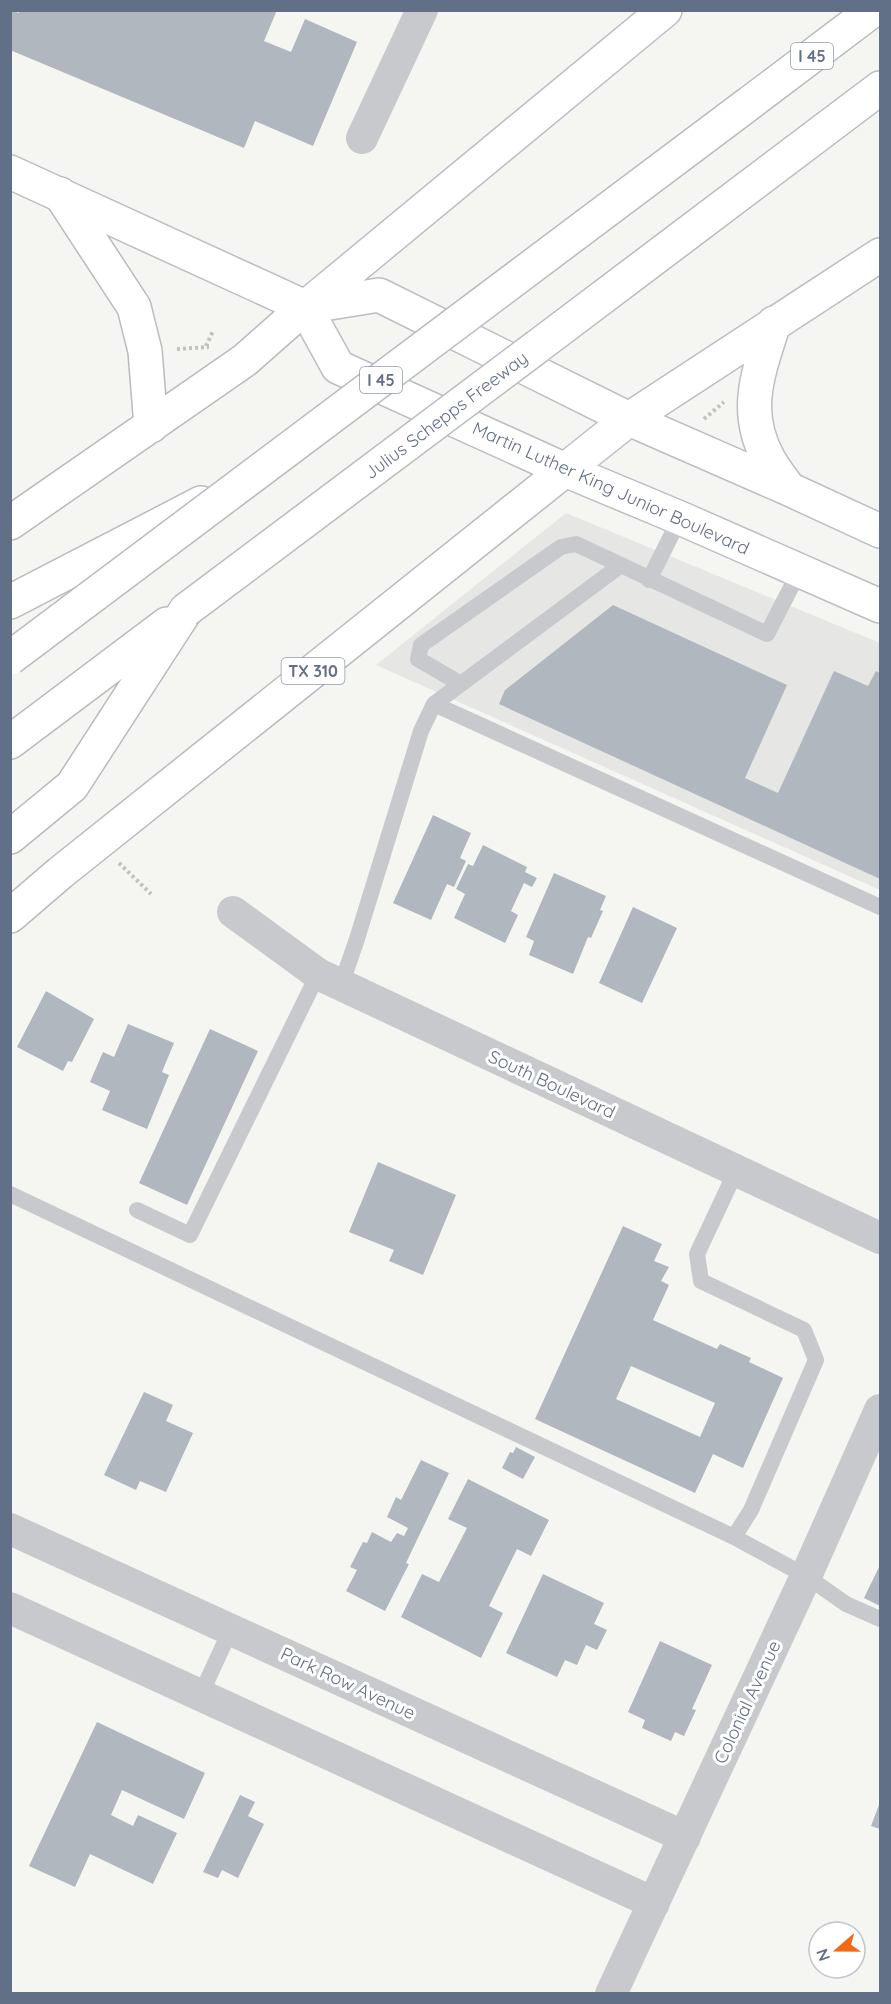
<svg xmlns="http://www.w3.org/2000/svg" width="891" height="2004" font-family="Quicksand,sans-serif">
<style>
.built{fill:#e6e6e5}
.building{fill:#b1b7bf;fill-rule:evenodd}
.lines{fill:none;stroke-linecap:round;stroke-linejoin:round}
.secondary-casing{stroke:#bbbec4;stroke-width:36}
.motorway-casing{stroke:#b8bbbe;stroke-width:36}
.path{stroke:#c0c1c3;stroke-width:4;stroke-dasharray:3 3;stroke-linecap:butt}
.service{stroke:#c7c9cd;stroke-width:16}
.minor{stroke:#c7c9cd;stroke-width:32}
.secondary{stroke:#fff;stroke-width:33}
.motorway{stroke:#fff;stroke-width:33}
.motorway-bridge-casing{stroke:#b8bbbe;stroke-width:36;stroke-linecap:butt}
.motorway-bridge{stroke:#fff;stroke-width:33}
.labels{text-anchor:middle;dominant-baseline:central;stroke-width:6;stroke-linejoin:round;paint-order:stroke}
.shield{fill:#fff;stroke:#909baa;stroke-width:1.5}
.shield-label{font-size:16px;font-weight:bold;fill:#617086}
.street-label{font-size:18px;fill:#617086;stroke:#fff}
</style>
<rect width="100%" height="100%" fill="#f5f6f1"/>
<path class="built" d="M566,513L880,643V890L376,665Z"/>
<path class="building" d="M10,10L19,13L20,10H277L264,41L291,52L305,19L357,42L313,146L255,121L244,148L10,50Z
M613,605L787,685L745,778L778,793L834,671L868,686L876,671L880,673V879L499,704L505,690Z
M433,815L471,833L460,858L466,861L454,887L447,884L431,920L393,903Z
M483,845L527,867L525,872L537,878L532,887L524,883L511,911L518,915L505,943L454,918L465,894L456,889L468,864L473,866Z
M554,873L606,896L600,910L603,911L591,938L588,937L573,974L529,955L534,941L526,937Z
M633,907L677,928L642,1003L599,983Z
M46,991L94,1019L72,1062L68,1061L63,1071L17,1047Z
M128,1024L174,1043L162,1072L169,1075L147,1129L102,1110L110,1091L90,1082L103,1052L114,1057Z
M210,1029L258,1051L187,1205L139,1183Z
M378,1162L456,1195L423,1275L389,1261L394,1250L349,1232Z
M623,1226L662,1244L654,1261L669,1267L661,1281L669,1285L653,1320L717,1349L720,1344L751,1358L749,1362L783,1378L743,1468L713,1454L695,1493L535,1419ZM631,1366L715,1403L700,1437L616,1399Z
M144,1392L173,1405L166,1421L193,1433L166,1492L140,1481L136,1490L104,1475Z
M516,1447L535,1457L523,1479L502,1468L510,1452L513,1453Z
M421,1460L449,1473L406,1563L409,1564L385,1611L346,1591L357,1570L350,1567L363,1542L367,1543L372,1532L391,1542L397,1533L404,1536L408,1528L387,1517L396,1497L401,1500Z
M468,1479L549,1520L531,1556L517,1549L489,1606L503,1613L481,1658L401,1617L422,1574L439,1582L467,1528L448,1519Z
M879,1567L880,1568V1606L864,1598Z
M543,1574L604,1603L594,1624L607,1630L597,1650L586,1645L577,1665L565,1660L557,1677L506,1653Z
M660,1641L712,1665L692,1709L696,1710L684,1736L675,1732L671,1741L642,1728L645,1720L628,1712Z
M97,1722L205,1773L184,1819L122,1790L111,1815L133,1826L138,1815L177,1833L153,1884L90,1854L75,1887L29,1866Z
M240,1795L255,1802L248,1816L264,1824L238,1878L222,1870L218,1878L203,1872Z
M880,1802V1829L871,1826Z"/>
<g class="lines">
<defs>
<path id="secondary" d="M10,172L305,307L338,367L565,470L680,518L880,606
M307,306L665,10
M305,307L379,295L629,419L789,489L880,531
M774,323C759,371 742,410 768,458C774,469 782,479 789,489
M565,470L629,419L880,255"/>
<path id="motorway" d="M751,102L873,10
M60,194L134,307L145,351L151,426
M538,346L880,88
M10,523L245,360L305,307
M10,602L201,503
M10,742L167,624
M10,837L72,786L186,610
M10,916L60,873L565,470"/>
</defs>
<use href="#secondary" class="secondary-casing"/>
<use href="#motorway" class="motorway-casing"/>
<path class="path" d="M206,346L213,331
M177,349L209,347
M704,419L724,402
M119,863L151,894
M10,983V986"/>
<path class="service" d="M649,580L680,518
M461,684L418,659L421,645L561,547L576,544L621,565
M434,704L880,907
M341,985L356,942L421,731L434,704L621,565L767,634L800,570
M10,1194L734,1537L806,1576L846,1604L880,1619
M137,1210L190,1235L318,974
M734,1537L751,1510L816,1360L804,1330L701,1281L697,1254L736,1171
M200,1696L231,1629"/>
<path class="minor" d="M362,138L422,10
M233,912L318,974L880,1238
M10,1529L685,1837
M10,1608L654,1903
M611,1994L806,1576L880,1410"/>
<use href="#secondary" class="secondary"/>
<use href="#motorway" class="motorway"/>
<defs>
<path id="motorway-bridge" d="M186,610L538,346
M10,658L751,102"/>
</defs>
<use href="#motorway-bridge" class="motorway-bridge-casing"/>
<use href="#motorway-bridge" class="motorway-bridge"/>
</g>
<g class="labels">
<g class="shield">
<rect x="791" y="43" width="42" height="26" rx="4.5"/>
<rect x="360" y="367" width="42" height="26" rx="4.5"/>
<rect x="281.5" y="658" width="63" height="26" rx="4.5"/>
</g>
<g class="shield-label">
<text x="812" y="56">I 45</text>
<text x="381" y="380">I 45</text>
<text x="313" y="671">TX 310</text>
</g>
<g class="street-label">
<text transform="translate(446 415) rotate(-37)">Julius Schepps Freeway</text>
<text transform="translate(611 488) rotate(24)">Martin Luther King Junior Boulevard</text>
<text transform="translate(552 1084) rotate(25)">South Boulevard</text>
<text transform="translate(348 1683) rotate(25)">Park Row Avenue</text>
<text transform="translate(747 1702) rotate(-65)">Colonial Avenue</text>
</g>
</g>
<rect width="891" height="2004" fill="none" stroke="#617086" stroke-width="24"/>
<g transform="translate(837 1950) rotate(250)"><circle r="28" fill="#ffffff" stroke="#c0c6cf" stroke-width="1.5"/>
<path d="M0-4.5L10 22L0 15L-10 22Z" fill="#f56912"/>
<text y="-9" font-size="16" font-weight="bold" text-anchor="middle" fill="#617086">N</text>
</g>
</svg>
